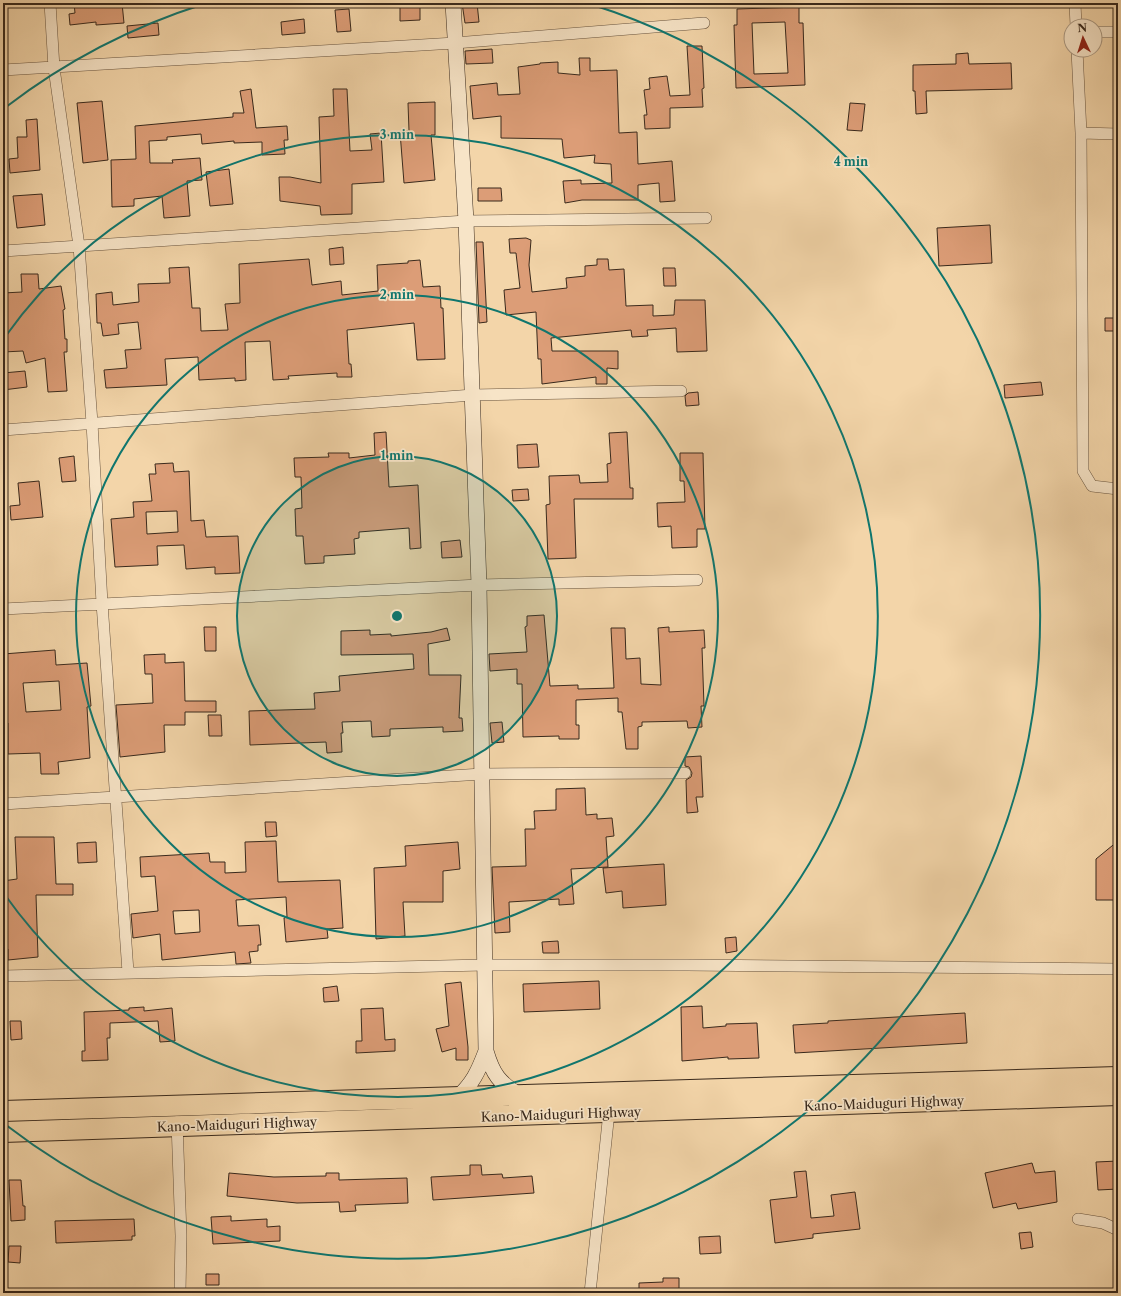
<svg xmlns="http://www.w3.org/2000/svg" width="1121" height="1296" font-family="'Libre Caslon Text',serif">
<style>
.building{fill:#dc9d77;stroke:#39291c;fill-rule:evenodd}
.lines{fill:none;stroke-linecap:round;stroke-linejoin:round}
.street-casing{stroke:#68543f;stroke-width:12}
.secondary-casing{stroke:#39291c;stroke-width:16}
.highway-casing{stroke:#39291c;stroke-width:22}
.street{stroke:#f7e4c7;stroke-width:11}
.secondary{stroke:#f7e4c7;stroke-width:15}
.highway{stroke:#f3d5a9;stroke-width:20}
.ring{fill:none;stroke:#0f766e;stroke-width:2}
.labels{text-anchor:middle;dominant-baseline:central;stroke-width:3.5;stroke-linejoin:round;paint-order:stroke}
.street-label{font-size:13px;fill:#39291c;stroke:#f7e4c7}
.centre{fill:#0f766e;stroke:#f7e4c7;stroke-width:2}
.ring-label{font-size:12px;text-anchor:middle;font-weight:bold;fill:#0f766e;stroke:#f7e4c7;stroke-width:3.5;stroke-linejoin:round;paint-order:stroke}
</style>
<rect width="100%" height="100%" fill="#f3d5a9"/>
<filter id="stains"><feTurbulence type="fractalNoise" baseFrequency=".005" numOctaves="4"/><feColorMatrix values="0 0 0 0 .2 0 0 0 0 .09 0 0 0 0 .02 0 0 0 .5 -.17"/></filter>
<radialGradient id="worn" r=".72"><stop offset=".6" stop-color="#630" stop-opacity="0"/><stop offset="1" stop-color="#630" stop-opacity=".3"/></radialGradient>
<path class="building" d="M74,3H122L124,23L96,25V22L70,25L69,14L75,13Z
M400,3H420V20L400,21Z
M462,3H477L479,22L465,23Z
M799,7V23H803L805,85L736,88L734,25H737V9ZM785,22L788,73L754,74L752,23Z
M349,9L351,31L337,32L335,10Z
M304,19L305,33L282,35L281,22Z
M158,23L159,35L128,38L127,26Z
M687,46H702L704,88L702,89L703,107L670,108V128L645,129L644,115H647L644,90L650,89L649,78L667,76L670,96L690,95Z
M492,49L493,63L466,64L465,51Z
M968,53L969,64L1011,63L1012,89L926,91L927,113L916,114L915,91H913V65L956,64V54Z
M579,58H590V71L617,70L619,133L637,132L638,164L672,161L675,201L660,202L659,183L638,185V200H582L565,203L563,181L581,180V184L612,183L611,164L594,163L595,155L564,158L562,139L501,138V116L473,119L470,86L497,83L498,95L520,94L518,67L540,64V63L558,62V73L580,75Z
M251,89L256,128L287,126L288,140H284L285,154L262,155V142L234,143V141L202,144L201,134L167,137V140L149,141L150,163H173L172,160L200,158L202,180L187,181L190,216L164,218L162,196L134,199V206L112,207L111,160L136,159L135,126L233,117V113H244L240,91Z
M333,89H347L350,151L372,150L370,134L381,133L384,182L352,184V214L321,215L320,206L280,201L279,177H290L321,183L319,117L334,116Z
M102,101L108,160L83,163L77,103Z
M435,102V135H431L435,180L404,183L400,132L409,131L408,103Z
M850,103L865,104L862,131L847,130Z
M37,119L40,170L10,173L9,159L18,158L17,137H27L26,120Z
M229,169L233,204L210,206L206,172Z
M478,188H501L502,201H478Z
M42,194L45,225L17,228L13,196Z
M990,225L992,263L939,266L937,228Z
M526,238L531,240L529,265L532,292L567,288L566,278L585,276V266L597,265V259H608L609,270L624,269L626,306L653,305V316L674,315L675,300H705L707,351L677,352L676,328L647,330L648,336L632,337L631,330L551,338L552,351H618V369L607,368V384H596V377L542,384L541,359H538L536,312L506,315L504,290L520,288L516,253H510L509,239Z
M476,242H483L487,322L479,323Z
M343,247L344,264L330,265L329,249Z
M309,259L312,285L341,281L342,295L378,291L377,265L408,263V261L420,260L423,287L440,286L441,308H443L445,359L417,360L414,323L347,330L349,364H351L352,377H337V373L288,376L289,379L273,380L270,341L245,342L246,380L235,381V378L199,380L198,357L165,359L167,385L106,388L104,370L127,368L125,350L141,349L138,322L118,324L119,334L103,336L101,323H97L96,294L112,292L113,305L139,302L138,284L170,283L169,268L189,267L192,308H200L201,331L228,330L225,304L240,303L239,264Z
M663,268H675L676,286H664Z
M21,274H38L39,289L61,286L65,309L63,310L65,339H67V352H64L67,391L48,392L45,358L26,363L23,351L3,352V293L22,292Z
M1105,318H1118V331H1105Z
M25,371L27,387L3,390V373Z
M1041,382L1043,395L1005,398L1004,385Z
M698,392L699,405L686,406L685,396L688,393Z
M386,432L389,487L418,485L421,548L410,549L409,528L359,532V538L354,539L355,554L324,556V563L305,564L303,536H296L295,509L302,508L301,477H295L294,458L329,457L328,453H349V458L375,455L374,433Z
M627,432L630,488H633V499H574L576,558L548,559L546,505L550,504L549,476L579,475L580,483L608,482L607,464L611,463L609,433Z
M537,444L539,467L518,468L517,445Z
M680,453H703L705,529H697V547L672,548L671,526L658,527L657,503L685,502L684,481H680Z
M74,456L76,481L62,482L59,458Z
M173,463L174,472L189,471L191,521L204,520L206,537L238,536L240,573L215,574V567L186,569L184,545L157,546L158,565L115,567L111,519L134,517L133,502L152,501L149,474H156L155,464ZM177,511L178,532L147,534L146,512Z
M39,481L43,517L11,520L10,506L20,505L18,483Z
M528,489L529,500L513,501L512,490Z
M460,540L462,557L442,558L441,542Z
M544,615L550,686L578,685V689L614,688L611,628H625L626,659L640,658L641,684L661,685L658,628L669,627V632L704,630L705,648H702L704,706H701L702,727L688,728L687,721L642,722V726L638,727V749H626L622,712H618V698L576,700V725H579V739H559V736L523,737L522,684H517V669L490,671L489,654L527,652L525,627L527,626V616Z
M204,627H216V651H205Z
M447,628L450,640L428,644L429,675H461L459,718H462L463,731L443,732V727L390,729V736L372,737L371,721L342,722L343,733H341L342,752L327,753L326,742L250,745L249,711L315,709L314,693L340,691L339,676L414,669L413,654L341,655V631L370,630V635L391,634V636L431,632Z
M55,650L56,665L87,663L91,706L87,707L90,758L58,762L59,774H41L40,753L8,754V723L3,724V713H6L3,687V654ZM59,681L61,710L26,712L23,683Z
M165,654V663L184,662L185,701H216V712H185V725H164L165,752L120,757L116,705L153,703L152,674H145L144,655Z
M208,715H221L222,736H209Z
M502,722L504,742L492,743L490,723Z
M701,756L703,797H696L698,812L687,813L686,780L691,777L692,773L689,767L685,766V757Z
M585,788L586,815L597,814V819L612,818L614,836L606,837L608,867L571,869L574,904L559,905V899L509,902L510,932L495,933L492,867L526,866L525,829H535L534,811L556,810V789Z
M265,822H276L277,836L266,837Z
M15,837H54L56,884H73V895H36L38,957L8,960V949H3V881L17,879Z
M276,841L278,882L340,880L343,928L327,929L328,938L286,942L284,918L287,917L286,897L236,900L238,926L259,925L261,945H258V951L249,952L251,963L236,964L235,952L162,960L160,934L133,938L131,914L158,911L155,876L141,877L140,857L209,853L210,862H225V873L246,872L245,842ZM199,910L200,932L175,934L173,911Z
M1118,841V900H1096V859Z
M96,842L97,862L78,863L77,843Z
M458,842L460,869L443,871V902H403L405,936L376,939L374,868L406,866L405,846Z
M664,864L666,905L623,908L622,891L606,893L603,868Z
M736,937L737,951L726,953L725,938Z
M558,941L559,953H543L542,942Z
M599,981L600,1009L524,1012L523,984Z
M461,982L468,1047V1060H456V1048L442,1052L436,1029L449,1026L445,984Z
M337,986L339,1001L324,1002L323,988Z
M702,1006L703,1028L726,1026V1024L757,1023L759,1058L728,1059V1057L682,1061L681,1007Z
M144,1007V1011L172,1008L175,1041L160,1042L158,1021L110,1023V1038H107L108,1060L82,1061V1051H85L84,1012L129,1010V1008Z
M383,1008L385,1040L395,1039V1051L356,1053V1041H362L361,1009Z
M965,1013L967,1043L795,1053L793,1025L828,1023V1021Z
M10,1021H21L22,1039L11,1040Z
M1118,1161V1189L1098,1190L1096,1162Z
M1032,1163L1035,1173L1055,1171L1057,1202L1018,1209L1016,1203L993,1208L985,1173Z
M470,1165H481L482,1175L502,1174L503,1178L532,1176L534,1193L433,1200L431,1177L470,1175Z
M806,1171L811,1218L834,1216L831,1195L855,1192L860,1229L813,1234V1238L775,1243L770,1200L797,1197L794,1172Z
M229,1173L274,1177L326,1176V1173H339V1180L407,1178L408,1203L355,1205L356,1211L340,1212L339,1202L297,1203L227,1196Z
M9,1180H21L23,1206H25V1220L11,1221Z
M231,1216V1221L267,1219V1227L280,1226V1241L213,1244L211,1217Z
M134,1219L135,1236H132V1240L56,1243L55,1221Z
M1031,1232L1033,1247L1021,1249L1019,1233Z
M720,1236L721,1253L700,1254L699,1237Z
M9,1246H21L20,1263L8,1262Z
M206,1274H219V1285H206Z
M663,1278H679V1293H639V1283L663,1282Z"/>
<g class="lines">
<defs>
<path id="street" d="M50,3L54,68L79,246L92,423L102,603L128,972
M1075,3L1076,26
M1095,32H1118
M1077,50L1081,133L1083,471L1092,486L1118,489
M3,70L455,43L704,23
M1081,133L1118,134
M3,251L466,221L706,218
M3,430L473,395L681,391
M3,609L479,585L697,580
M3,804L482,774L685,773
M3,976L484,965H687L1118,969
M177,1122L181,1236L180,1293
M1078,1219L1103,1223L1118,1230
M590,1293L609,1112"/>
<path id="secondary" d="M453,3L466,221L479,585L486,1051C493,1075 499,1082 520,1096
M457,1098C473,1083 478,1072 486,1051"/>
<path id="highway" d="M3,1111L1118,1077
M3,1132L1118,1095"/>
</defs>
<use href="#street" class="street-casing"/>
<use href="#secondary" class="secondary-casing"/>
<use href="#highway" class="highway-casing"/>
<use href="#street" class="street"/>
<use href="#secondary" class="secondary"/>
<use href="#highway" class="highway"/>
</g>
<circle cx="397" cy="616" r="160" fill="#0f766e" fill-opacity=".12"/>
<g class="ring">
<circle cx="397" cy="616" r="160"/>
<circle cx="397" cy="616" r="321"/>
<path d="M5 337A481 481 0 1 1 5 895"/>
<path d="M6 107A642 642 0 0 1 204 4M590 4A642 642 0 1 1 6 1125"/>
</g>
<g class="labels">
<g class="street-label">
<text transform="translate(884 1103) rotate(-2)">Kano-Maiduguri Highway</text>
<text transform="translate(561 1114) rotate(-2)">Kano-Maiduguri Highway</text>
<text transform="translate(237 1124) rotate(-2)">Kano-Maiduguri Highway</text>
</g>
</g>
<circle cx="397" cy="616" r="6" class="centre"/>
<g class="ring-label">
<text x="397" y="139">3 min</text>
<text x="851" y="166">4 min</text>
<text x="397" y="299">2 min</text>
<text x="397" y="460">1 min</text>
</g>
<rect width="1121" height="1296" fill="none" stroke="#f3d5a9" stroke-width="16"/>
<rect x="4" y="4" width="1113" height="1288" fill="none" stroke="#39291c" stroke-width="2"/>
<rect x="8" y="8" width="1105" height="1280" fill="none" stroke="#39291c"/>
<g transform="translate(1083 38) rotate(356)"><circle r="19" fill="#f7e4c7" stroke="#ab9983"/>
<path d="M0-3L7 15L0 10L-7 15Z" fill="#8f2418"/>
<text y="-6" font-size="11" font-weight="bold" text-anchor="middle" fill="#39291c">N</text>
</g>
<rect width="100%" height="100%" filter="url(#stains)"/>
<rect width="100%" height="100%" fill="url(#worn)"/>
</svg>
